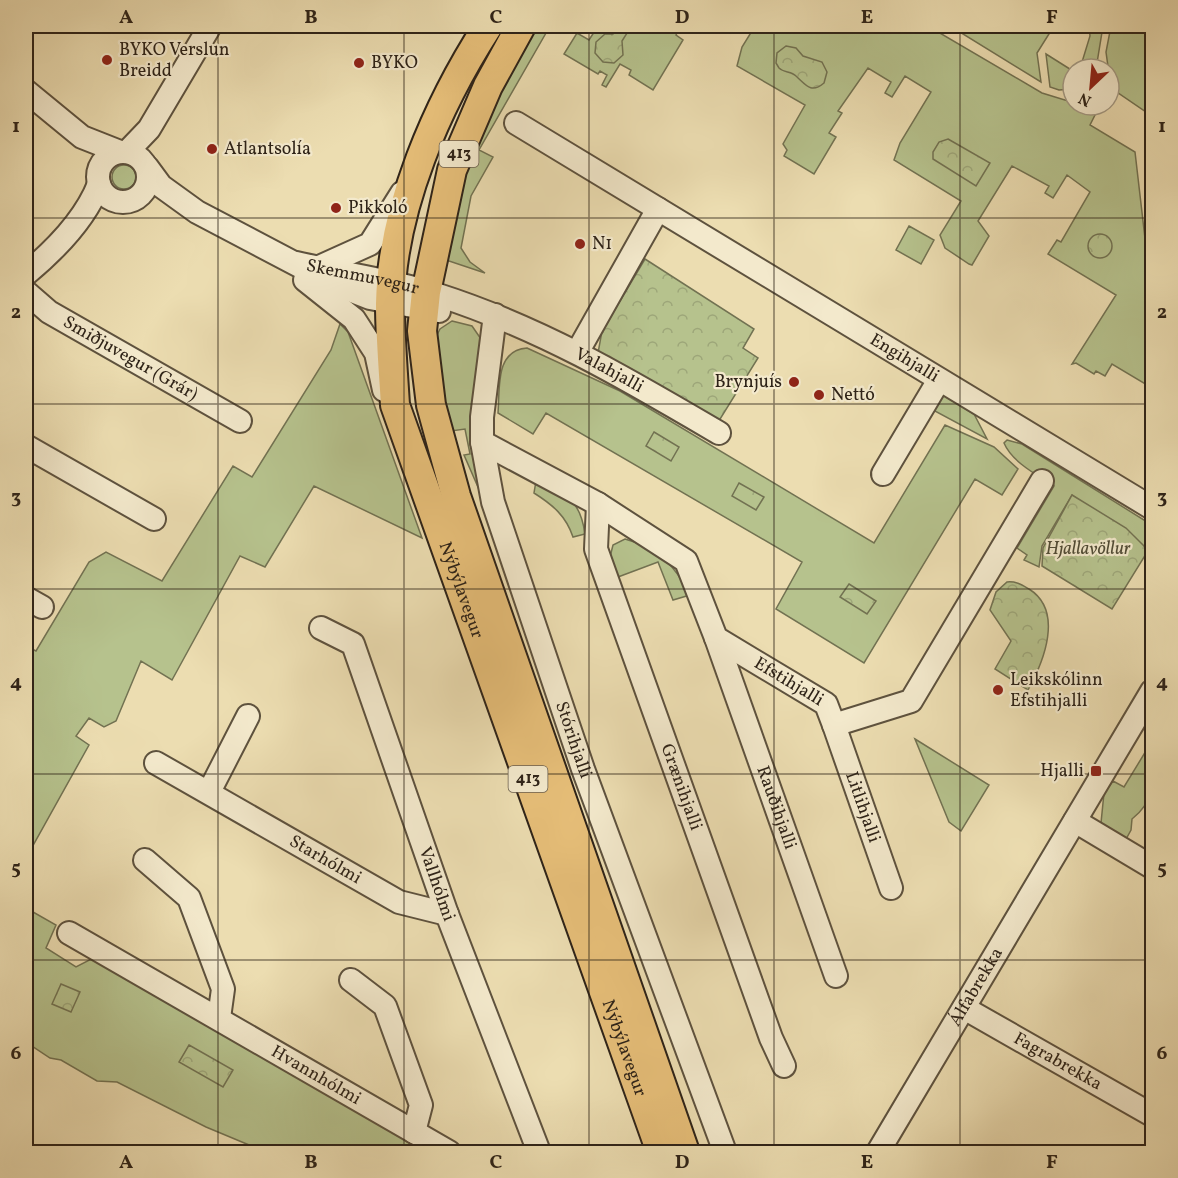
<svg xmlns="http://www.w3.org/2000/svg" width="1178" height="1178" font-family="Vollkorn,serif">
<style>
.green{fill:#b6c28d;stroke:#727252;stroke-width:1.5}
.forest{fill:url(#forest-crowns);stroke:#727252;stroke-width:1.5}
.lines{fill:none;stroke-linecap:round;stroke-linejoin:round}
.minor-casing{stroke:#5e523e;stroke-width:26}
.major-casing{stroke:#2e2318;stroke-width:32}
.minor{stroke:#f3e9cc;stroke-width:22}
.major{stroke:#e6be78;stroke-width:28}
.grid{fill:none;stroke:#2e2318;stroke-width:1.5;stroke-opacity:0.55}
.poi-dot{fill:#8f2418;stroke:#f3e9cc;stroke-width:2}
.labels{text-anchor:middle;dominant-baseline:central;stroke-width:4.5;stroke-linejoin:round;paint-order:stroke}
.shield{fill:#f3e9cc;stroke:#695e4e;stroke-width:1.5}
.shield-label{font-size:16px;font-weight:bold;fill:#2e2318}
.poi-label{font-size:18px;fill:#2e2318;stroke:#f3e9cc;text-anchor:start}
.street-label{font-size:18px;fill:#2e2318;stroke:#f3e9cc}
.park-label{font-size:18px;font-style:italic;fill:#504b35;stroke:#f3e9cc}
.neatline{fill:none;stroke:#2e2318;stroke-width:2}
.grid-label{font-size:20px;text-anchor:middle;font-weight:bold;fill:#2e2318}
</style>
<defs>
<pattern id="forest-crowns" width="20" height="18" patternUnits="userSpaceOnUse" patternTransform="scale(1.5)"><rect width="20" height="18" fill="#b6c28d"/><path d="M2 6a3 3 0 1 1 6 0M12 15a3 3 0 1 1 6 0" fill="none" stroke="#9da679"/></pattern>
</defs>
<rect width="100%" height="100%" fill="#ecddb1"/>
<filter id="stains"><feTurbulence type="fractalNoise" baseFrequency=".00333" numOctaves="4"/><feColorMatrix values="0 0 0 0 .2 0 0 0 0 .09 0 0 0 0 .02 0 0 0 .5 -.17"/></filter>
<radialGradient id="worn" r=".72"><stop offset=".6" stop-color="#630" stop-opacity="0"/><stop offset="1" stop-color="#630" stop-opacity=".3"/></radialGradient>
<path class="green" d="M532,26H550L479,150L493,157L471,196L461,248L470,262L485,273L446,260L462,164Z
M598,26H681L676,35L683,40L653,90L629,75L631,70L620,64L606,87L602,85L607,75L600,71L598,74L564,54L577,33L589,40Z
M755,26H928L1042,93L1068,101L1073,99V105H1092L1090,109L1096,113L1090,125L1135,152L1152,299V388L1112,364L1105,376L1096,371L1094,374L1076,363L1072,364L1116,295L1048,254L1057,240L1061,242L1090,192L1067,175L1053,198L1045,193L1049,186L1012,166L978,221L989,236L972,265L969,264L945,248L940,235L961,201L894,160L900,143L931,92L905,76L892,97L885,93L891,82L868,68L838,111L842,113L829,133L836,137L814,174L784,156L787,150L783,144L805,105L737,66L742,47Z
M950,26H1054L1037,53L1041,82Z
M1089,26H1103L1096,69H1088L1082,62L1090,36Z
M1111,26H1152V116L1111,88L1106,52Z
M1046,54L1073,71V89L1059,90L1050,87Z
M112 177a12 12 0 1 1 24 0a12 12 0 1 1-24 0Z
M909,226L934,240L921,264L896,250Z
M452,321L472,326L481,339C478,391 467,444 481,494L464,455L470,454L465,429L451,431L444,413L437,335L440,329Z
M340,324L348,332L422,538L314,486L265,567L240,556L172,680L141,661L116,721L104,727L89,718L76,736L89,745L26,858V646L36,651L89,562L106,552L162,581L233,466L252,477L331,350Z
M527,348L620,391L874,543L945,425L994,447L1018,469L1002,495L975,479L864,663L776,609L802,562L546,413L533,434L498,413C500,388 495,350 527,348Z
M943,395L974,414L987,439L933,410Z
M1007,440L1022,444L1152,525V558L1147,549L1072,495L1042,546L1039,567L1024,560L1027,555L1017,548L1054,486C1037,475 1012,462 1004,443Z
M536,481C566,496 580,498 585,534L573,537C566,516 553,505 534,493Z
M625,539C658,548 675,565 690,595L673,600L658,562L618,577L610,557L613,545Z
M915,739L989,785L961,831L949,822Z
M1152,741C1152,773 1159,798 1132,819L1131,830L1125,841L1101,823L1104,793L1113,781L1124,787Z
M26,908L56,925L46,948L76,967L97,956L437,1152H266L206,1127L117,1082L97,1081L61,1060L50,1058L26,1042Z"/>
<path class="forest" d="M618,26L629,30L622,41L623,55L614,63L603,62L595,53L596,42L605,34H613Z
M786,46L796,48L803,56L822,62L827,72L824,83C811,94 806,85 796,76C791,71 784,73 779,68L776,63L777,53Z
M948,139L990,163L976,186L933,159V152L939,142Z
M1088 246a12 12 0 1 1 24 0a12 12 0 1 1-24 0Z
M645,259L754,329L743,348L758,358L717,424L598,353L602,331Z
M654,432L679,447L671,461L646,446Z
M739,483L764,497L756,510L732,496Z
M1072,495L1126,528L1147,549L1146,554L1112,609L1042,566L1043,548Z
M1007,582C1016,581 1022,585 1029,589C1064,611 1044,661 1028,690L995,669L1011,641L990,610L996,592Z
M849,584L876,601L867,614L840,597Z
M61,984L80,992L71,1012L52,1004Z
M189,1045L233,1070L223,1087L179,1062Z"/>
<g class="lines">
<defs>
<g id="minor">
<path d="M26,91L82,137L120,152"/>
<path id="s1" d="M516,123L1152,508"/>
<circle cx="123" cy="177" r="25"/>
<path d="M127,152L149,129L210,26"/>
<path d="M147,167L161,186L197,212L332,283L370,298L439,311"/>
<path id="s2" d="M296,263C343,274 393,280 438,295C541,328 627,379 719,433"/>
<path d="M317,268L370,244L402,193"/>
<path d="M26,274C55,250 85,220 99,184"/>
<path d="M305,280L354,319L376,353L384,390"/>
<path id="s3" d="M26,292L49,312L240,421"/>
<path id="s4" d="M495,315L482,417V442L493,502L583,769L725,1152"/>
<path d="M578,351L658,209"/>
<path id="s5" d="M482,442L598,504L686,561L716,638L826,704L834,725L911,701L1042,481"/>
<path d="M26,446L154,519"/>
<path d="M883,474L939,380"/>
<path id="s6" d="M598,504L596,549L771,1038L784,1066"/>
<path d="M26,598L42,607"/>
<path id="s7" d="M321,628L353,644L447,914L539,1152"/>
<path id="s8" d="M716,638L836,976"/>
<path id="s9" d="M834,725L891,888"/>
<path id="s10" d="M156,763L399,902L447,914"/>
<path d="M209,792L248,716"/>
<path d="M1075,821L1152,867"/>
<path d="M145,860L189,898L223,989L219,1018"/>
<path id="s11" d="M69,933L449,1152"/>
<path d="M351,980L385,1006L421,1105L414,1132"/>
<path id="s12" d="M964,1008L1152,1115"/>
<path id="s13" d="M878,1152L1152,691"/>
</g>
<g id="major">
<path id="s14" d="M488,26C437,105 392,207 390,304C390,338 393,372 395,405L661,1152"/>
<path d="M521,26L488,86L452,170L426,292L422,331L431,405L456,496L685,1152"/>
</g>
</defs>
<use href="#minor" class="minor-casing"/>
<use href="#major" class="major-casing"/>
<use href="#minor" class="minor"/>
<use href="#major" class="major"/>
</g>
<path class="grid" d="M218,26V1152M404,26V1152M589,26V1152M774,26V1152M960,26V1152M26,218H1152M26,404H1152M26,589H1152M26,774H1152M26,960H1152"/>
<g class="poi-dot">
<circle cx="107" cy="60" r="6"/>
<circle cx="359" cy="63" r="6"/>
<circle cx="212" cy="149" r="6"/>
<circle cx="336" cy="208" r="6"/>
<circle cx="580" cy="244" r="6"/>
<circle cx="794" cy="382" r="6"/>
<circle cx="819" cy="395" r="6"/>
<circle cx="998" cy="690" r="6"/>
<rect x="1090" y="765" width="12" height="12" rx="3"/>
</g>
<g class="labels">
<g class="shield">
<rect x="439.5" y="141" width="39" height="26" rx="4.5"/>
<rect x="508.5" y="766" width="39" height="26" rx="4.5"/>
</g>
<g class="shield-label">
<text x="459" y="154">413</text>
<text x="528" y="779">413</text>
</g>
<g class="poi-label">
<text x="119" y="50">BYKO Verslun<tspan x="119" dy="21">Breidd</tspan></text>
<text x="371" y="63">BYKO</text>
<text x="224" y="149">Atlantsolía</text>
<text x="348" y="208">Pikkoló</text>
<text x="592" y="244">N1</text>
<text x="782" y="382" text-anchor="end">Brynjuís</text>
<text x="831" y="395">Nettó</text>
<text x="1010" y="680">Leikskólinn<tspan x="1010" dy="21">Efstihjalli</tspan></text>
<text x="1084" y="771" text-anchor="end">Hjalli</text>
</g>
<g class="street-label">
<text stroke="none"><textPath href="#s2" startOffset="68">Skemmuvegur</textPath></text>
<text stroke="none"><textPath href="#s3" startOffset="124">Smiðjuvegur (Grár)</textPath></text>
<text stroke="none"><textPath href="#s1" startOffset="454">Engihjalli</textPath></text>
<text stroke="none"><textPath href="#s2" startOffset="333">Valahjalli</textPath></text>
<text stroke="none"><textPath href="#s14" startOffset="596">Nýbýlavegur</textPath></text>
<text stroke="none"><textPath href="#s5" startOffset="404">Efstihjalli</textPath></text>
<text stroke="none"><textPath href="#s4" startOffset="440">Stórihjalli</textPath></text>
<text stroke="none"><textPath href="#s6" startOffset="298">Grænihjalli</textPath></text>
<text stroke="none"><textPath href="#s8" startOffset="180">Rauðihjalli</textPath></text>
<text stroke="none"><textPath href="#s9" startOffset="87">Litlihjalli</textPath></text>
<text stroke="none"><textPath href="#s10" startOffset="195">Starhólmi</textPath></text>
<text stroke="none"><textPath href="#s7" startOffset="290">Vallhólmi</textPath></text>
<text stroke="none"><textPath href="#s13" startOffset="192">Álfabrekka</textPath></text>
<text stroke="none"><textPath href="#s14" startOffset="1082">Nýbýlavegur</textPath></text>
<text stroke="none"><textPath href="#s12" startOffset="108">Fagrabrekka</textPath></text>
<text stroke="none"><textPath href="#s11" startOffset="285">Hvannhólmi</textPath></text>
</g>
<g class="park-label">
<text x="1088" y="549">Hjallavöllur</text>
</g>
</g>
<rect width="1178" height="1178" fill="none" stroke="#ecddb1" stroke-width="66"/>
<g transform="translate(1091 87) rotate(206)"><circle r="28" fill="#f3e9cc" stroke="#a49a84" stroke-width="1.5"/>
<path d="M0-4.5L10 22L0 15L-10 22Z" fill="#8f2418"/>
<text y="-9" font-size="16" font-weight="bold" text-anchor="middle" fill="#2e2318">N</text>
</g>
<rect x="33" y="33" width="1112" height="1112" class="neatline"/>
<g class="grid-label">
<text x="126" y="23">A</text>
<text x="311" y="23">B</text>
<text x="496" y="23">C</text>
<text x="682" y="23">D</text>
<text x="867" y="23">E</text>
<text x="1052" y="23">F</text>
<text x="16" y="132">1</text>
<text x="1162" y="132">1</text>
<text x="16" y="318">2</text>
<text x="1162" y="318">2</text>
<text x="16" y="503">3</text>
<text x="1162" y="503">3</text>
<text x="16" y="688">4</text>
<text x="1162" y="688">4</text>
<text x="16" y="874">5</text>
<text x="1162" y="874">5</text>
<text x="16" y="1059">6</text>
<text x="1162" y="1059">6</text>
<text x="126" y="1168">A</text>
<text x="311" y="1168">B</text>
<text x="496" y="1168">C</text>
<text x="682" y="1168">D</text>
<text x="867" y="1168">E</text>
<text x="1052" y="1168">F</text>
</g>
<rect width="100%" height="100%" filter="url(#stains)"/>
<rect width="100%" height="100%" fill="url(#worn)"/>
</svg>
